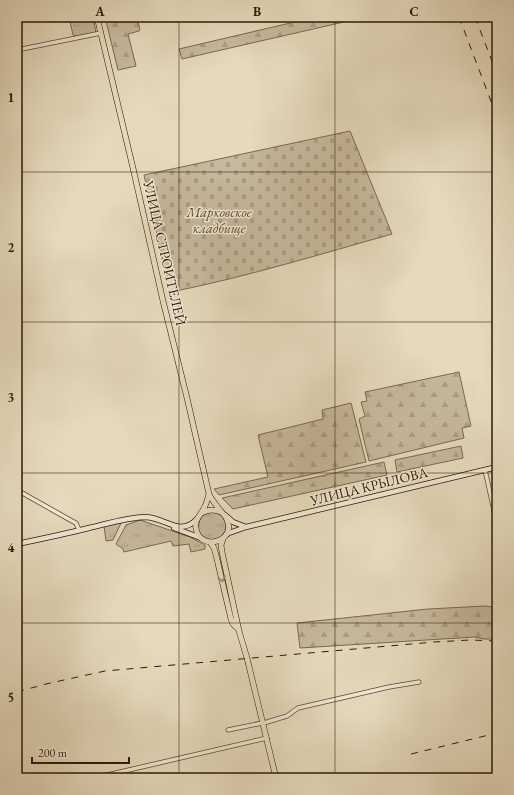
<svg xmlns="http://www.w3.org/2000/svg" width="514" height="795" font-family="'EB Garamond',serif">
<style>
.grass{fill:url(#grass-tufts);stroke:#7b684e}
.forest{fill:url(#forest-firs);stroke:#7b684e}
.cemetery{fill:url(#cemetery-stones);stroke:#7b684e}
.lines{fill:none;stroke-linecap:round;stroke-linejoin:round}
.street-casing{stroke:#5d482f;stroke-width:5}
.secondary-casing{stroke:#301800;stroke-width:6}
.primary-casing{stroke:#301800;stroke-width:6}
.street{stroke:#eee7d4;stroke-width:3.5}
.secondary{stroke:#eee7d4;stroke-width:4.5}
.primary{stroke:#e5dabd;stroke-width:5}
.rail{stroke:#301800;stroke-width:1;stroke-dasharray:7 7;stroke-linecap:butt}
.oneway{stroke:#948368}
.grid{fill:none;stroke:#301800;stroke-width:1;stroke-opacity:0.55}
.labels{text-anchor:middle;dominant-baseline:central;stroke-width:3;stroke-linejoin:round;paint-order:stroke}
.park-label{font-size:14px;font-style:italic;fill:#5d482f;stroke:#eee7d4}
.street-label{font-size:14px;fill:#301800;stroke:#eee7d4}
.neatline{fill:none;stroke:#301800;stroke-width:1.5}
.grid-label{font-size:13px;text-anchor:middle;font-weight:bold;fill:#301800}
</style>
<defs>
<pattern id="grass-tufts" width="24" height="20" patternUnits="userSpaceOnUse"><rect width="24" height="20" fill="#c6b99d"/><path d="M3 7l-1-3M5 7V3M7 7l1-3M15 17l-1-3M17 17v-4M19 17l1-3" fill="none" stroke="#aa9e85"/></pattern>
<pattern id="forest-firs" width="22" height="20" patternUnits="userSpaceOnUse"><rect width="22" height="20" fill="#c6b99d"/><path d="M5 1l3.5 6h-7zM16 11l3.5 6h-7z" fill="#aa9e85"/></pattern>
<pattern id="cemetery-stones" width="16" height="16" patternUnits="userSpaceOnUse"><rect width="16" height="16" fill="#c6b99d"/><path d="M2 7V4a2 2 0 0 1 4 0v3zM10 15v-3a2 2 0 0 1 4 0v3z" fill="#aa9e85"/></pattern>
</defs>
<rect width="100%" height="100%" fill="#e5dabd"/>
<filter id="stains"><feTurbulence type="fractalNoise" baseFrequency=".005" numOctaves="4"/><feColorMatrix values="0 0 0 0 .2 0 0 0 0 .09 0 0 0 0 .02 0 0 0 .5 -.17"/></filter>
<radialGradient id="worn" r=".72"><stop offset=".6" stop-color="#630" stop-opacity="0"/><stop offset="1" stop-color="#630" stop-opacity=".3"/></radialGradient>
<path class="grass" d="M69,17H93L96,33L76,36L73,35Z
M198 526a14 14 0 1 1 28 0a14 14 0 1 1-28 0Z
M140,520L190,537L205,545V549L191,552L189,544L173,546L171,541L124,552L123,549L116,544L126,525Z
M121,523L113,540L106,541L104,526Z"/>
<path class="forest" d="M105,17H108L109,21L127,17H137L140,30L139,31L128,34L136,66L118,70Z
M316,17H356L357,19L182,59L179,49Z
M459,372L471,426L462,428L464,438L369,461L359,419L365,416L361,402L367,401L365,392Z
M351,403L366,462L219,495L214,489L268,477L258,435L323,419L322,410Z
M461,446L463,458L397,472L395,460Z
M384,462L387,475L233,509L222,498Z
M486,606L497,608V639H484L474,637L300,648L297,623L428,609Z"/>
<path class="cemetery" d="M350,131L392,234C321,254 249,276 176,291L173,275L166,276L144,175Z"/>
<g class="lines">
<defs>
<path id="street" d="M17,50L101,33
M485,470L497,524
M17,490L72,521L76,523L79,530
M228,730L267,722L287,716L298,708L389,687L419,682
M94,778L267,738"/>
<path id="secondary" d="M225,515L233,522L246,527
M174,528L201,538
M226,535L229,533L246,527L497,467
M17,544C41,539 65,534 89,528C106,524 129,517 146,517C166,518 180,537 197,519"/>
<path id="primary" d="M97,17L133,168L163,301L187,398L209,494C212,500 216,505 220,510C222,513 226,516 227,520C237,542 199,552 196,528C194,519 202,514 205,506C207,502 208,498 209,494
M202,513C208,509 214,509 221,512
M223,539L221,545L222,552L239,631L247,658L276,778
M210,542L214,548L216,555L231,619L233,624L239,630"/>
</defs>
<use href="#street" class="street-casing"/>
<use href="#secondary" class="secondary-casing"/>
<use href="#primary" class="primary-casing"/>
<use href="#street" class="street"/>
<use href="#secondary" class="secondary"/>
<use href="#primary" class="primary"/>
<path class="rail" d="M459,17L497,117
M475,17L497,74
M17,692L46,684L105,671L434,642L470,640L497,641
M411,754L497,733"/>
</g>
<defs><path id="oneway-chevron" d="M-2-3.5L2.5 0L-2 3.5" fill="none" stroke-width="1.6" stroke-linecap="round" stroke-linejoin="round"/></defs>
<use class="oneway" href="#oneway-chevron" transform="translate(222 579) rotate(77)"/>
<path class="grid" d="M179,17V778M335,17V778M17,172H497M17,322H497M17,473H497M17,623H497"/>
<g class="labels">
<g class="park-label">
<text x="219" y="212">Марковское<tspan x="219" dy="16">кладбище</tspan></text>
</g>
<g class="street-label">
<text transform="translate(165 253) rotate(77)">УЛИЦА СТРОИТЕЛЕЙ</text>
<text transform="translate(369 486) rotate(-14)">УЛИЦА КРЫЛОВА</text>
</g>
</g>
<rect width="514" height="795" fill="none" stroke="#e5dabd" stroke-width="44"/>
<path d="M32 757v6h97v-6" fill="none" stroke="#301800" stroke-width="2"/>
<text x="38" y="757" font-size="12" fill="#301800" stroke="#eee7d4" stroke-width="3" paint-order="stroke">200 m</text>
<rect x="22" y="22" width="470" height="751" class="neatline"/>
<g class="grid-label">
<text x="100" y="16">A</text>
<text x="257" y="16">B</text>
<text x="414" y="16">C</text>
<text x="11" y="102">1</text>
<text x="11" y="252">2</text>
<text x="11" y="402">3</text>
<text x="11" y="552">4</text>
<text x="11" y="702">5</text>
</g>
<rect width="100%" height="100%" filter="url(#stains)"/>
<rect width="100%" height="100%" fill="url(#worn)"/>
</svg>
